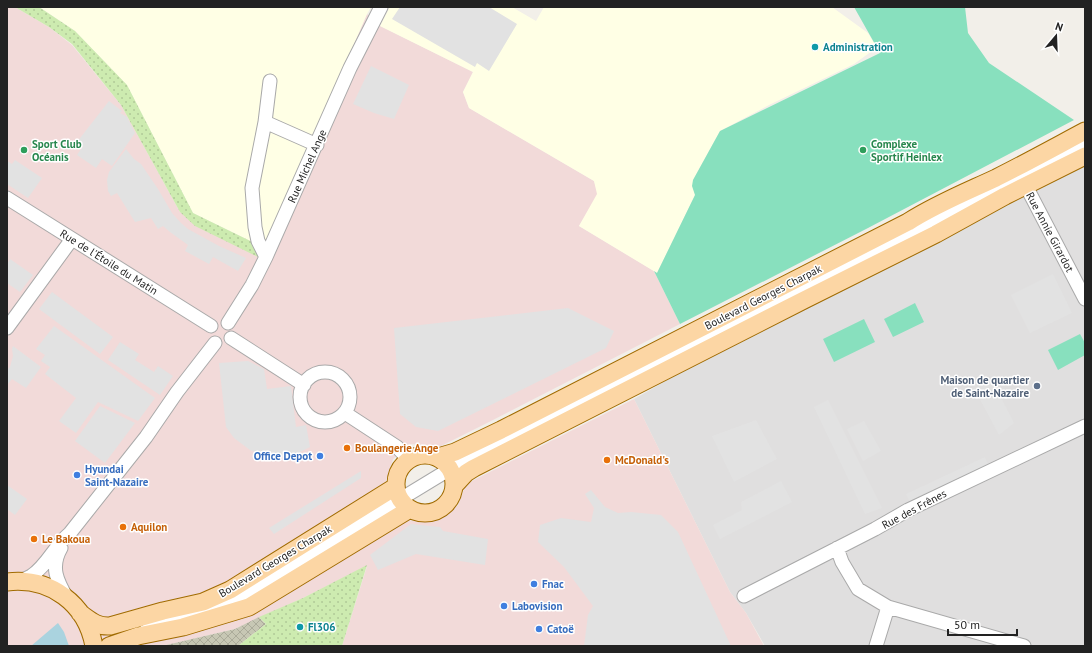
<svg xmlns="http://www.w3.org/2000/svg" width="1092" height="653" font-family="'PT Sans',sans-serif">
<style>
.residential{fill:#e0dfdf}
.commercial{fill:#f2dad9}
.education{fill:#ffffe5}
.construction{fill:url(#construction-cross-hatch)}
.grass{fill:url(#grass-dots)}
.pitch{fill:#88e0be}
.parking{fill:#e2e2e2}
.water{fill:#aad3df}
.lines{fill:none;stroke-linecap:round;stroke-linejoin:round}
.minor-casing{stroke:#a9a9a9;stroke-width:15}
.major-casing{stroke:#a06b00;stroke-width:19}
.minor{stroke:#fff;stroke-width:13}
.major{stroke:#fcd6a4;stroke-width:17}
.culture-dot{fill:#0f9aa8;stroke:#fff;stroke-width:1.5}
.leisure-dot{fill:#2e9e5b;stroke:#fff;stroke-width:1.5}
.service-dot{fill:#5c6f8a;stroke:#fff;stroke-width:1.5}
.food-dot{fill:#e8710a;stroke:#fff;stroke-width:1.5}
.shop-dot{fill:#3f7fe0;stroke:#fff;stroke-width:1.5}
.labels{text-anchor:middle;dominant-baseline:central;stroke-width:3;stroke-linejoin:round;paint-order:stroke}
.culture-label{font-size:11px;font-weight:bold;fill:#0d838f;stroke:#fff;text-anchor:start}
.leisure-label{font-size:11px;font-weight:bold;fill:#27864d;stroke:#fff;text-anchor:start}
.street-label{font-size:11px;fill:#222;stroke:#fff}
.service-label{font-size:11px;font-weight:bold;fill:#4e5e75;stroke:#fff;text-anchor:end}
.food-label{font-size:11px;font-weight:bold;fill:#c56008;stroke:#fff;text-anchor:start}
.shop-label{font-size:11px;font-weight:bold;fill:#366cbe;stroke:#fff;text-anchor:start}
</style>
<defs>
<pattern id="construction-cross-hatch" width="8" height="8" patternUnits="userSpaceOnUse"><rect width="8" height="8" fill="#c7c7b4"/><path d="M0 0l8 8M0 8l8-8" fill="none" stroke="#abab9a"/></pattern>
<pattern id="grass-dots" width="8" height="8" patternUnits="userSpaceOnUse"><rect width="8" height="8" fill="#cdebb0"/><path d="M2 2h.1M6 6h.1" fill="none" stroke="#b0c997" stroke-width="1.8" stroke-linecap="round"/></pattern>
</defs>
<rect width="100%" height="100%" fill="#f2efe9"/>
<path class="residential" d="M1085,143V646H765L746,613L730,592L634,399Z"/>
<path class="commercial" d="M7,7H15L49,27L72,45L121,105L180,212L265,248L367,14L380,26L473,72L463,92L469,108L594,181L598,194L579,226L654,271L680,324L489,422L441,446L410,444L393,459L385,484L411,521L422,519L434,521L458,505L466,484L634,399L730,592L746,613L764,646H342L367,566L303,598L235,629L163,646H7Z"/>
<path class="education" d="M39,7H371L367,14L265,248L193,213L127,85L75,31Z
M390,7H512L536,21L544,7H832L868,33L874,43L872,51L854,64L769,105L720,131L693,180L695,195L657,273L579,226L597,194L594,181L469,108L463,92L473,72L380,26Z"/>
<path class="construction" d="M259,617L266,624L238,646H162L235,629Z"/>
<path class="grass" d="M15,7H39L75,31L127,85L193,213L265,248L258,257L195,226L180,212L121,105L72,44L49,27Z
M367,565L342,646H238L266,624L259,617L303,598Z"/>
<path class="pitch" d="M854,7H965L968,33L989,63L1074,120L868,228L680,324L654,271L657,273L695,195L692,186L693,180L720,131L880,53Z
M915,303L924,322L893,337L884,319Z
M864,319L875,342L834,362L823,339Z
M1080,334L1085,343V355L1058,370L1048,350Z"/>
<path class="parking" d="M400,7H489L517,24L489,71L477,63L475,67L392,19Z
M371,66L409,85L394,119L374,113L353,104Z
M109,101L122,111L120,113L127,117L135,133L112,166L102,159L96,168L77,155L83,146L77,142Z
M126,149L134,159L141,164L158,189L172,213L181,223L188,229L219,246L246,258L238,271L213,257L209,264L185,251L188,245L170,232L163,226L158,229L151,218L135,222L117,193L111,196L108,191L107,180L109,172Z
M15,160L42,178L28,198L7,184V161L12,164Z
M10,259L33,275L20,292L7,283V264Z
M1053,274L1072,313L1030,333L1011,295Z
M52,292L113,337L100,354L39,309Z
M568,308L614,331L606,348L438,431L416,427L400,414L394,328Z
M54,326L155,398L138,421L98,402L76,433L59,421L76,398L45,374L50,367L41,361L45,355L36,349Z
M120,342L139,354L135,360L154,372L158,366L173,376L160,395L108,360Z
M13,346L41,367L26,388L12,379L7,385V370L10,367L13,356L12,349Z
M248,361L264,369L267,389L291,386L296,427L306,425L310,447L296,454L272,458L250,450L234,438L226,427L219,363Z
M992,380L1014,423L999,435L974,388Z
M828,400L882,508L865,514L814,407Z
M100,406L135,423L105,463L75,441Z
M756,420L777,459L734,482L712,436Z
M864,421L881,451L863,461L847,429Z
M985,457L989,467L911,504L906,494Z
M361,471V478L274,534L269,528Z
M781,481L792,502L720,539L713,525L742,510L741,502Z
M7,485L27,499L15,515L7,509Z
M591,490L605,507L618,513L631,512L661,515L678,532L731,646H584L588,615L593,606L564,567L538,542L540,525L561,518L591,522L594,508L585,494Z
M411,524L440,527L443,531L488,539L485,565L416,554L378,570L370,555Z"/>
<path class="water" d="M58,623L64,632L69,646H31Z"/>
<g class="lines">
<defs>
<path id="minor" d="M270,81L265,122L317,145
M265,122L252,188L255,227L258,241L266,257
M1026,186L1085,299
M7,198L211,326
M228,323L252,285L266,257L350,68L381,7
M7,328L72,239
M231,338L304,385
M300 397a25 25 0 1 1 50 0a25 25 0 1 1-50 0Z
M345,413L397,447L408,459
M61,548C50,567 57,581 67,598
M837,548L842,562L858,589L888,607L1024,646
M19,581C23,580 27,578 31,576C47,566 55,545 70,533L146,437L177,392L215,343
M744,596L875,529L908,510L1085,426
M144,632L161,622L201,612L233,601L450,469L1085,144
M876,646L888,607"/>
<path id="major" d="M396 484a29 29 0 1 1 58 0a29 29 0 1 1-58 0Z
M438,457L455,452L501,430L908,222C936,204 966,192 996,178C1026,163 1055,147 1085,131
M454,486L466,473L474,468L804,300L936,234L1005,196L1085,156
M7,582C50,577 86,603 94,646
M80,613C90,620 97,627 110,626L163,611L203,602L230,590L395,487
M109,646L138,636L183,627L249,607L410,509"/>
</defs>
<use href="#minor" class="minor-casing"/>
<use href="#major" class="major-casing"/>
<use href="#minor" class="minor"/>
<use href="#major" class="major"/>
</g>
<g class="culture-dot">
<circle cx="815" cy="47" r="4"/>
<circle cx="300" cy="627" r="4"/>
</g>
<g class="leisure-dot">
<circle cx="24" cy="150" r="4"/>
<circle cx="863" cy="150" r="4"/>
</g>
<circle class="service-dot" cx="1037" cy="386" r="4"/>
<g class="food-dot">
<circle cx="347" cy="448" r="4"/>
<circle cx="607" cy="460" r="4"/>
<circle cx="123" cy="527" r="4"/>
<circle cx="34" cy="539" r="4"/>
</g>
<g class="shop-dot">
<circle cx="320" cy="456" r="4"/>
<circle cx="77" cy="475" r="4"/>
<circle cx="534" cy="584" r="4"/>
<circle cx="504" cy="606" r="4"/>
<circle cx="539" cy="629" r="4"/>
</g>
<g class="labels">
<g class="culture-label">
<text x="823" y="47">Administration</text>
<text x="308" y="627">Fl306</text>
</g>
<g class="leisure-label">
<text x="32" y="144">Sport Club<tspan x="32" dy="13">Océanis</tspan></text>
<text x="871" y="144">Complexe<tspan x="871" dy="13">Sportif Heinlex</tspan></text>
</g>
<g class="street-label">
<text transform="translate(307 166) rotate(-66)">Rue Michel Ange</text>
<text transform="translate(1050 232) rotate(62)">Rue Annie Girardot</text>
<text transform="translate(109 262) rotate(32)">Rue de l'Étoile du Matin</text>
<text transform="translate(763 297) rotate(-27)">Boulevard Georges Charpak</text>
<text transform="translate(914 509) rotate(-28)">Rue des Frênes</text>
<text transform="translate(275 561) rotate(-31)">Boulevard Georges Charpak</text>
</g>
<g class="service-label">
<text x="1029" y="380">Maison de quartier<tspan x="1029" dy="13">de Saint-Nazaire</tspan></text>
</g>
<g class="food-label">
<text x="355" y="448">Boulangerie Ange</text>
<text x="615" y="460">McDonald's</text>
<text x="131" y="527">Aquilon</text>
<text x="42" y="539">Le Bakoua</text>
</g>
<g class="shop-label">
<text x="312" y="456" text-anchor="end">Office Depot</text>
<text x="85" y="469">Hyundai<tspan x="85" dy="13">Saint-Nazaire</tspan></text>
<text x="542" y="584">Fnac</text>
<text x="512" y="606">Labovision</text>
<text x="547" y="629">Catoë</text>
</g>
</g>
<rect width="1092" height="653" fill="none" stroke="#222222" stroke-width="16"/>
<g transform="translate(1056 36) rotate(19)" stroke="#ffffff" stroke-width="3" paint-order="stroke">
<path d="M0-3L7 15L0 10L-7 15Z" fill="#222222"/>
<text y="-6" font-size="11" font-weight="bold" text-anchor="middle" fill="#222222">N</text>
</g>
<path d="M948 629v6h69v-6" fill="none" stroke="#222222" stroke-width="2"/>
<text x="954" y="629" font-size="12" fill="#222222" stroke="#ffffff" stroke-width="3" paint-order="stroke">50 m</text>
</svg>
